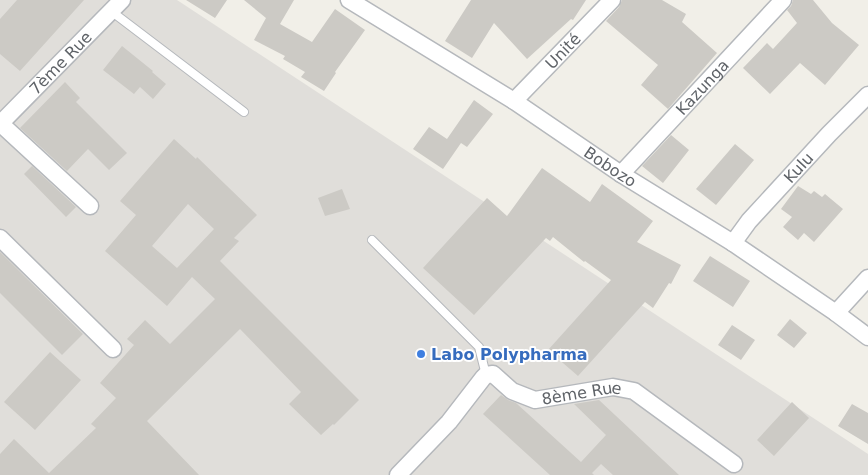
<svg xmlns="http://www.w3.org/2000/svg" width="868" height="475" font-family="'DejaVu Sans',sans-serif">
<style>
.industrial{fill:#e0deda}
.building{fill:#cccac5;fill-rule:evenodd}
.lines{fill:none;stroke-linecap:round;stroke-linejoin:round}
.lane-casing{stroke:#b5b8bc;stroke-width:10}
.street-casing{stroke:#b5b8bc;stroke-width:19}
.lane{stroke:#fff;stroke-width:8}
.street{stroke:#fff;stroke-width:16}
.shop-dot{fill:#3f7fe0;stroke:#fff;stroke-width:2}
.labels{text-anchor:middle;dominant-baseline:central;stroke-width:4;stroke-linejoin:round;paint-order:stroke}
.street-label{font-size:16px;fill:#5f6368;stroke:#fff}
.shop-label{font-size:16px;font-weight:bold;fill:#366cbe;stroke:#fff;text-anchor:start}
</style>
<rect width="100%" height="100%" fill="#f1efe8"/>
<path class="industrial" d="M0,0H177L868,454V475H0Z"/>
<path class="building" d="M17,0H84L20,71L0,54V19Z
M186,0H227L215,18Z
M244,0H294L280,24L312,42L335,9L365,30L335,72L336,73L324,91L301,77L305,72L283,59L285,56L254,40L266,18Z
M471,0H586L573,20L571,19L527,59L494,23L472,58L445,41Z
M622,0H662L686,14L682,22L717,53L668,109L641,85L658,65L606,21L619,7Z
M793,0H813L832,23L859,45L825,85L800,63L770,94L743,68L767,43L773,49L797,23L787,10L791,6Z
M122,46L153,71L152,72L166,84L153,99L140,87L134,94L103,70Z
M65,82L80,98L76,102L127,153L109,170L88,149L67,171L20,128Z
M474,100L493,114L467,147L461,143L443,169L413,149L429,127L447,139Z
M671,135L689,150L663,183L642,166Z
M174,139L196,159L197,157L257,215L234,238L239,241L220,261L359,400L334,425L333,424L321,435L289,404L301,392L240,329L147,421L199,475H0V454L14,439L49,473L96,428L91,424L116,398L100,383L134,345L127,339L145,320L170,344L215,299L192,277L167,306L105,251L136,215L120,201ZM188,204L214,229L177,268L152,246Z
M735,144L754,160L716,205L696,189Z
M32,166L76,207L66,217L24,174Z
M542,168L590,202L602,184L653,221L637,242L681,265L671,284L669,283L653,308L645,302L578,376L548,350L611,280L585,261L584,262L553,237L550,241L546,238L474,315L423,268L487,198L507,216Z
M798,186L811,194L814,191L822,197L825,194L843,209L814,242L804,233L798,240L783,227L792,217L781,209Z
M342,189L350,209L325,216L318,198Z
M0,252L83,334L62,355L0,293Z
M710,256L750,281L733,307L693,281Z
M790,319L807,333L794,348L777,335Z
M732,325L755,340L741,360L718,345Z
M50,352L81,380L35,430L4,402Z
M501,395L508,400L516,403L581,462L606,435L574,404L599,400L679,475H613L601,464L592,473L594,475H550L483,414Z
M792,402L809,418L774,456L757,440Z
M852,404L868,413V444L838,426Z"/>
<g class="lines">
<defs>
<path id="lane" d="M111,11L244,112
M372,240L479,347L486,375"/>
<g id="street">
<path id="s1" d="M349,0L514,101L621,174L733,243L836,313L868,337"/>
<path id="s2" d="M514,101L612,0"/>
<path id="s3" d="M0,124L122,0"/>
<path d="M1,124L90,206"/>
<path id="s4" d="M621,174L783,0"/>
<path d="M0,238L113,349"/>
<path id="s5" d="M733,243L749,221L829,134L868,95"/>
<path d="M836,313L868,278"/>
<path id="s6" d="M398,475L449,422L483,378L486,375L493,374L512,391L535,400L613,387L634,391L734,464"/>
</g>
</defs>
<use href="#lane" class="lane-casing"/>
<use href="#street" class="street-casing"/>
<use href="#lane" class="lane"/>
<use href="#street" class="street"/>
</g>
<circle class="shop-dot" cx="421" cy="354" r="5"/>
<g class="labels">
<g class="street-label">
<text stroke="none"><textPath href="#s2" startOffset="70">Unité</textPath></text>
<text stroke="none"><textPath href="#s3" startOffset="86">7ème Rue</textPath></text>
<text stroke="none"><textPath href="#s4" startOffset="119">Kazunga</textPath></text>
<text stroke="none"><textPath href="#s1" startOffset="310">Bobozo</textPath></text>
<text stroke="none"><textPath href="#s5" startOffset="100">Kulu</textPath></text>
<text stroke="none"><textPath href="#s6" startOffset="238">8ème Rue</textPath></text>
</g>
<g class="shop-label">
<text x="431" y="354">Labo Polypharma</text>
</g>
</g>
</svg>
